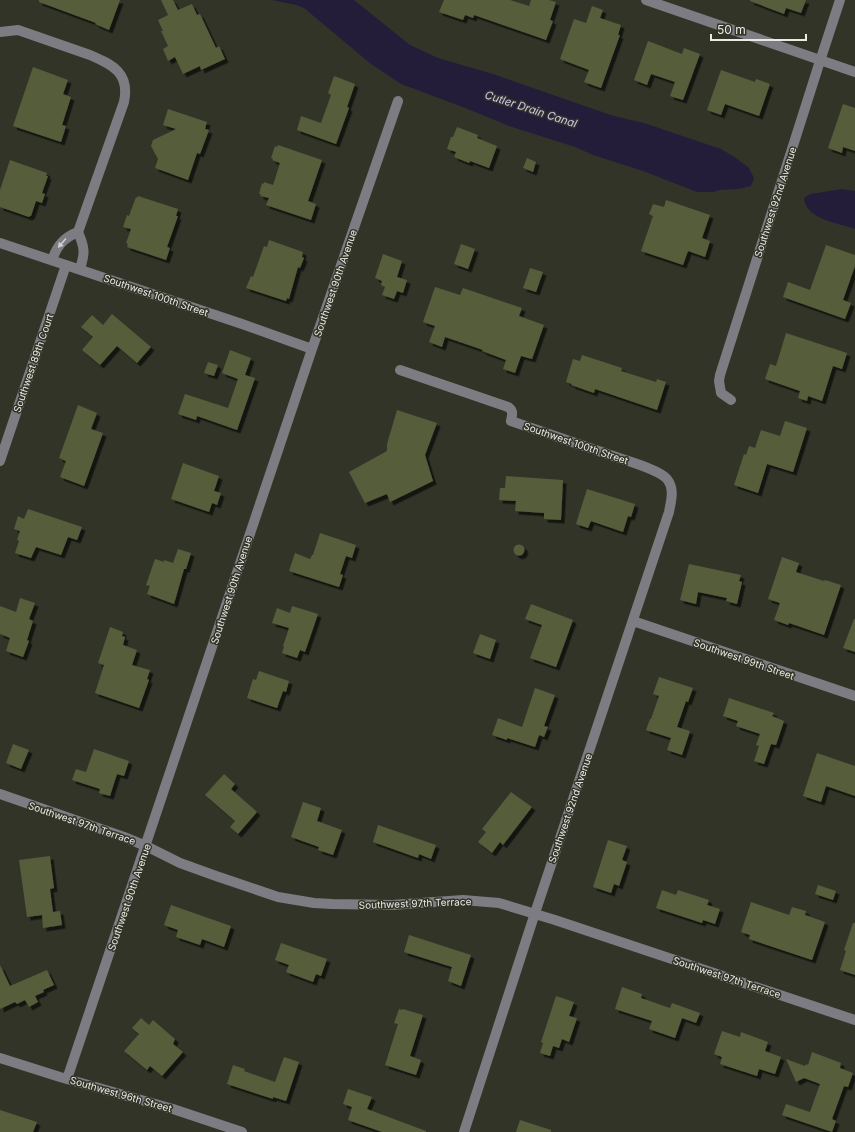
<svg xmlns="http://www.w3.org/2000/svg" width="855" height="1132" font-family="Inter,sans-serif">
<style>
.water{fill:#241d3a}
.building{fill:#565d3b;filter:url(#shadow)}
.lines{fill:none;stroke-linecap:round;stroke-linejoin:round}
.minor{stroke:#7d7c83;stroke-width:10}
.oneway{fill:#ced0cb}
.labels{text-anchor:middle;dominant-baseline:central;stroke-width:3;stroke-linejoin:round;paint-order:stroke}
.street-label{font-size:10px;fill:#e9ece3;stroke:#323428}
.water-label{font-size:11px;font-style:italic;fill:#d0c7f7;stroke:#323428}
</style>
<defs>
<filter id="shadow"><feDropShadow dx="3.5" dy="3.5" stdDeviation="0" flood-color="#0009"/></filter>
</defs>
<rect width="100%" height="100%" fill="#323428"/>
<path class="water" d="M272,0H354L410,45L438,58L493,74L576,103L614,116L644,123L721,149L736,158L749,168L754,178L751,186L739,189L720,190L713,192H697L643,171L593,155L575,147L509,126L473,111L412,88L401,84L371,64L304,8L296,5Z
M842,189L855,191V229C839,223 806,220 804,198L810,194L817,193Z"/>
<path class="building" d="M39,0H120L109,30L95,24L96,23L39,2Z
M161,0H173L178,10L192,4L197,15L200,14L216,48L219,46L225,59L201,70L200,66L183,74L175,57L168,61L163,49L168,46L161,31H163L158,20L168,15Z
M444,0H510L529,6L531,0H549L556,2L550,20L553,21L546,40L474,15L473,18L465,15L463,20L439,12Z
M750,0H806L801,13L786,8L784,14L750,1Z
M592,6L603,10L600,18L621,25L618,35H620L601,88L584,82L589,70L560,59L574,19L586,23Z
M648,41L682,54L684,48L700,54L683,100L670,96L675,82L651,74L647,85L634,80Z
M33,67L68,80L63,94L71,97L62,125L66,126L61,142L13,126Z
M721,70L755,82L756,79L770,84L759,116L725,104L721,115L707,110Z
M334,76L355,84L347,107L349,108L336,144L297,130L301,116L321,123L331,95L328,93Z
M843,104L855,108V151L843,147L842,153L828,148Z
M168,109L207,122L205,129L209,130L200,154L197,153L188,180L155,168L158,159L151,146L153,140L176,129L163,125Z
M457,127L478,135L477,138L497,146L489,168L470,161L469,163L454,157L456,152L447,149L451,137H453Z
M278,145L322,160L308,201L316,204L311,220L266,205L269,198L260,196L261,194H259L262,183L264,184V182L273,185L280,163L272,160L273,158H271L275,146L277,147Z
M527,158L536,162L533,172L523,168Z
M10,160L47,173L46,176H48L42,193L45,194L42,203L36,201L31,216H30L29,217L0,207V190Z
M138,196L178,209L176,216H178L167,247L170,248L166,260L127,247L128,244L126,243L131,229L123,227L127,215L129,216L136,197L137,198Z
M666,200L710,215L702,238L710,241L705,257L688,251L683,265L641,251L653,216L649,214L653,204L664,207Z
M269,240L303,252L302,257L304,258L300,268L298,267L289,299L287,298L286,301L246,288L251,276L253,277L264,246L267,247Z
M461,244L475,249L468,269L454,264Z
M826,245L855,255V266L843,300L851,303L845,319L783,297L788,282L810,290Z
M383,254L402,261L397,277L407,280L403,293L397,291L394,299L382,295L385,287L381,285L382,281L375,278Z
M530,268L543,272L536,292L523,288Z
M435,287L460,295L463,288L522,308L519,316L544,325L532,359L521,356L515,373L503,369L506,360L482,351L483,350L445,337L442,347L429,342L435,326L423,322Z
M112,314L151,347L137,363L117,346L100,365L82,350L93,337L81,327L92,315L103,325Z
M786,333L847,353L842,369L833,366L822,401L808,396L807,401L798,398L800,391L765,379L770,364L776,366Z
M230,350L251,358L245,375L255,378L237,430L197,416L196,420L178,414L185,394L228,408L238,379L222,373Z
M582,355L622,368L621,371L656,382L657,379L666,382L657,410L595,389L594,393L571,385L572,384L566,382L573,359L580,361Z
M208,362L218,365L214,376L204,373Z
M78,405L97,413L91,429L103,433L84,486L60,477L66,461L59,458Z
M397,410L437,423L425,455L433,481L390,502L387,494L365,503L349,472L387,451V444Z
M785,421L807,428L793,472L767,464L758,493L734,485L744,454L746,455L749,446L755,448L761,430L780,436Z
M183,463L219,476L214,491L221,493L217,505L212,503L209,512L171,499Z
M506,476L563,480L561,520L544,519V513L515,511L516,501L499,500L500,488H505Z
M587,489L635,504L631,517L628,516L623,532L591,521L588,528L576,524Z
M28,509L82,527L77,540L68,537L61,555L36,547L31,558L15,553L19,541L17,540L20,531L14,529L18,516L24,519Z
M320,533L356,545L352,558L346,556L340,574L343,575L339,587L289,571L295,553L310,559L312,555H313Z
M513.5 550a5.5 5.5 0 1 1 11 0a5.5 5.5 0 1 1-11 0Z
M178,549L191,553L186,569H184L174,604L147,594L150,586L146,585L155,559L164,562V560L173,563Z
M782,557L799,563L796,572L824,581L825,580L841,585L824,635L789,623L788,625L774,620L780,603L768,599Z
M689,564L741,575L739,581L742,582L737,604L726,601L727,598L698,592L696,604L680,600Z
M20,598L35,603L29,619L33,621L27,640L29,641L23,657L6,651L10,638L0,634V606L16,612Z
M531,604L573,620L556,667L530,658L542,625L525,619Z
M292,606L318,614L305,652L300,650L297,658L282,653L284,647L283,646L289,628L272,623L277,608L290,613Z
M854,619H855V652L843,648Z
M110,627L123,632L122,636L125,637L123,645L137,650L132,665L150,670L147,679L149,680L139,708L95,693L104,665L98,663Z
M480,634L496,640L490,659L473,653Z
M259,671L289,681L286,692L283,691L277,708L247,698L253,679L256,680Z
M659,677L693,688L688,702L686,701L677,727L690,731L682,755L667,750L671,738L646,730L650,719H651L659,696L653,694Z
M535,688L555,695L544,726L548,727L544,737L539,735L535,747L507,738V740L492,735L498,718L522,727Z
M729,698L774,713L772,716L784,721L776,745L771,744L764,764L754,761L759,746L756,745L760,734L736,726L738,721L723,716Z
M13,744L29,750L21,769L6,763Z
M94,749L129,761L124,776L117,774L110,796L99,793L100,789L72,780L76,769L86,772Z
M817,753L855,766V796L826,786L821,802L803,796Z
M224,774L235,784L231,789L257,812L238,834L230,827L235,821L205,795Z
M511,792L532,807L503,845L500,842L492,853L478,842L486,832L482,829Z
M303,802L321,808L317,821L342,830L333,855L318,850L319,847L291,837Z
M378,825L436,845L431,859L419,854L418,858L373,842Z
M608,840L627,846L622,860L627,862L619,886L614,884L611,893L593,887Z
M50,856L54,888L50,889L53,912L60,911L62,925L43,928L42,915L27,917L19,860Z
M818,885L836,891L833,900L815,894Z
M662,890L676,895L678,890L709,900L707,905L720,909L715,924L703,920L702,923L656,908Z
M751,902L789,915L792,907L806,911L805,915L825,922L812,960L749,939L750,935L741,932Z
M171,905L231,926L224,947L202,939L200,945L176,937L178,930L164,925Z
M853,923H855V975L840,970L846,951L844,950Z
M409,935L471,955L461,986L448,981L452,967L404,952Z
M281,943L327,959L321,976L316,974L313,982L286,972L289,965L275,960Z
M0,965L10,986L47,970L54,985L43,990L44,992L35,996L38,1002L29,1007L25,1000L17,1004L15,1002L0,1009Z
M622,987L642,994L641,998L670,1008L672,1003L700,1013L696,1023L682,1018L675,1038L649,1029L652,1021L615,1009Z
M556,996L574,1002L569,1016L577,1018L569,1042L562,1039L559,1048L553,1046L550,1056L540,1053L543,1043L541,1042Z
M399,1009L402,1010L403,1009L423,1015L410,1056L421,1060L416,1075L385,1065L398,1024L394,1023Z
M141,1018L149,1025L153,1020L175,1039L173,1044L183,1052L162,1076L150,1066L147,1070L124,1051L139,1034L132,1028Z
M722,1031L740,1037L741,1032L768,1042L765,1051L781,1057L775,1074L759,1069L757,1076L720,1064L722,1057L714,1054Z
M812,1052L841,1063L840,1068L853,1073L848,1087L844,1086L832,1119L836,1121L832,1132L782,1115L786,1104L810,1112L820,1084L804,1078L796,1082L786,1059L805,1066L806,1064L808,1065Z
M284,1057L299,1062L286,1101L273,1097V1099L227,1084L233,1065L245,1069L244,1071L275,1082Z
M348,1089L372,1097L367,1109L426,1131V1132H382L348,1120L352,1107L343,1104Z
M0,1110L37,1122L33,1132H0Z
M520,1120L551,1130V1132H516Z"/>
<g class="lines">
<path class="minor" d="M646,0L855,72
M0,32L18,30L90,55C113,65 130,73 124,102L78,232
M78,232C85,248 85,253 80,269
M0,243L242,324L312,349
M52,260C57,246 63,238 78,232
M400,370L508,407C514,411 512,415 511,421C547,433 583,446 619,458C631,462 659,470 667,479C675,489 671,501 669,512L535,913L464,1132
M731,400L721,393L719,381L720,375L820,61L840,0
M0,461L66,265
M633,621L855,696
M0,794L124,837L146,846L180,863L216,876L278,897L314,903L332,904L392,905L463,900L499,903L555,920L855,1020
M0,1058L60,1077L173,1109L242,1132
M67,1079L312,349L398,101"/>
</g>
<defs><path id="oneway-solid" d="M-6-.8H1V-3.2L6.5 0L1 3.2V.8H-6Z"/></defs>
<use class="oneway" href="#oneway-solid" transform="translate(62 243) rotate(131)"/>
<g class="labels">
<g class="street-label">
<text transform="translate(775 202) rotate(-72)">Southwest 92nd Avenue</text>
<text transform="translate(335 283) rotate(-71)">Southwest 90th Avenue</text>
<text transform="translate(156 295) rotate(19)">Southwest 100th Street</text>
<text transform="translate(33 363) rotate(-71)">Southwest 89th Court</text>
<text transform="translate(576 443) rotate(19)">Southwest 100th Street</text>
<text transform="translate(231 590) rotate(-72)">Southwest 90th Avenue</text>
<text transform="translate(744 659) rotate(19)">Southwest 99th Street</text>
<text transform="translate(570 808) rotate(-71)">Southwest 92nd Avenue</text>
<text transform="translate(82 823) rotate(19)">Southwest 97th Terrace</text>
<text transform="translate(129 897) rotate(-71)">Southwest 90th Avenue</text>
<text transform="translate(415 903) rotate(-2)">Southwest 97th Terrace</text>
<text transform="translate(727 977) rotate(18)">Southwest 97th Terrace</text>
<text transform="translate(121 1094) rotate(16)">Southwest 96th Street</text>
</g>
<g class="water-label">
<text transform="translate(531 109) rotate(18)">Cutler Drain Canal</text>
</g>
</g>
<path d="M711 34v6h95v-6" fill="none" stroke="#e9ece3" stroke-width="2"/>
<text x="717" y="34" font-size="12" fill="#e9ece3" stroke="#323428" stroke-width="3" paint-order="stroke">50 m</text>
</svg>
